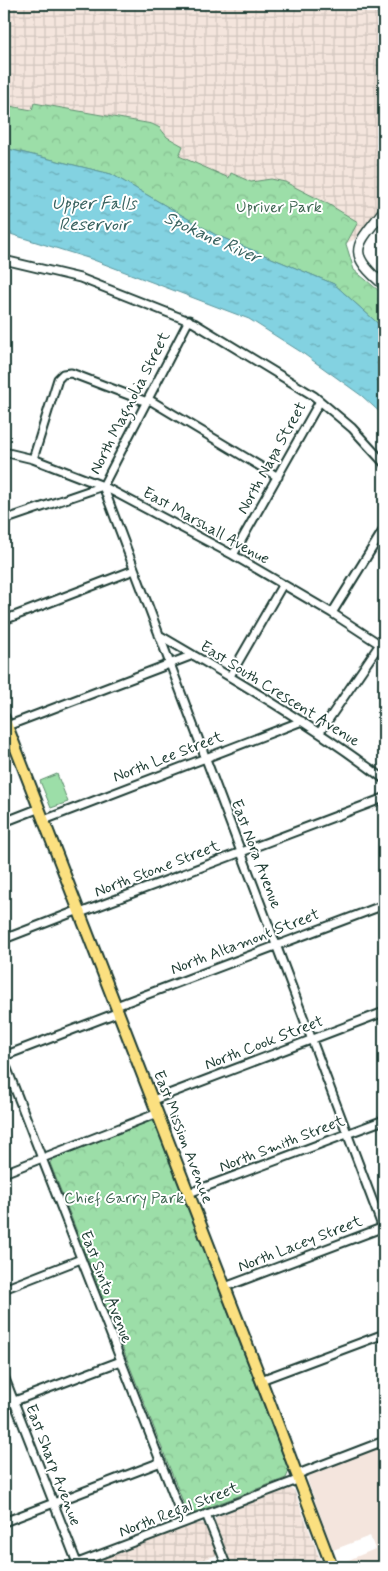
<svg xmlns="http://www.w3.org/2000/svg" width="388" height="1571" font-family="Mynerve,sans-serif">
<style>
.built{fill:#f4e5dd}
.industrial{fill:url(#industrial-grid)}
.green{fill:#9cdea8;stroke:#5e8e6e}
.park{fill:url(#park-crowns);stroke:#5e8e6e}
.water{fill:url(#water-ripples);stroke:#5b969c}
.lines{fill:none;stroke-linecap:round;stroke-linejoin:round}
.street-casing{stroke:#1f3d34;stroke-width:11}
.secondary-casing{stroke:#1f3d34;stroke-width:12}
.primary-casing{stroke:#1f3d34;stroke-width:14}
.street{stroke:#fff;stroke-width:7}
.secondary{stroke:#fff;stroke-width:9}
.primary{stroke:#fbe080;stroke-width:10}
.labels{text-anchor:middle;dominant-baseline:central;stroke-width:4;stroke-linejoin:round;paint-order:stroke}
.park-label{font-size:16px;fill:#3e6551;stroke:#fff}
.street-label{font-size:16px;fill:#1f3d34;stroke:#fff}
.water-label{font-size:18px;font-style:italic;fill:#38625f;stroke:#fff}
</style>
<defs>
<pattern id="industrial-grid" width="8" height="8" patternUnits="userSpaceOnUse" patternTransform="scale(1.25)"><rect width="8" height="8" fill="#f4e5dd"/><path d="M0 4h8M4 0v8" fill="none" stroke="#d1c5be"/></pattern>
<pattern id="park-crowns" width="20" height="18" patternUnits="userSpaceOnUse" patternTransform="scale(1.25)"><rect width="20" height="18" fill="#9cdea8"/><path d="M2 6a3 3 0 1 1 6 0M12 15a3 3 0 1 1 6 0" fill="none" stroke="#86bf91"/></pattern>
<pattern id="water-ripples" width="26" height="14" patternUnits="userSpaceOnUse" patternTransform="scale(1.25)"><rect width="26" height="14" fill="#83d2e1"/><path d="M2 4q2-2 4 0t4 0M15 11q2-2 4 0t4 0" fill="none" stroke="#6bacb7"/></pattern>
</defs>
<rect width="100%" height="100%" fill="#fff"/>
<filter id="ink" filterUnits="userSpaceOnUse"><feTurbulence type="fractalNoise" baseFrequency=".02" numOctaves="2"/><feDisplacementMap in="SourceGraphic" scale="10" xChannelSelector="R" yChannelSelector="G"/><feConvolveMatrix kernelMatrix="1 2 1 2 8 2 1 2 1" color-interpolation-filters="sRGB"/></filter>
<g filter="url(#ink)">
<path class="built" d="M378,1449L384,1451V1567H340L339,1564L375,1549L370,1536L333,1550L308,1482V1477L311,1474Z"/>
<path class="industrial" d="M4,4H372L384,30V201L354,240L346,243L358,222L271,179L251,182L231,174L229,178L198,166L179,156L183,146L167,137L160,128L152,124L34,103L32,110L4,105Z
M288,1487L294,1490L323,1567H233L215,1523L216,1517Z
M199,1523H203L206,1527L217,1555L184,1567H79Z"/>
<path class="green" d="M57,774L68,802L51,808L40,781Z"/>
<path class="park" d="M34,103L152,124L160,128L167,137L183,146L179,156L229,178L231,173L251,182L271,179L285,182L328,204L358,222L346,244L354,270L384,295V329L334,284L216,235L111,174L4,148V105L32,110Z
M151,1121L155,1122L289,1471L286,1478L191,1514L187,1512L50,1163L53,1158Z"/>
<path class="water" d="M4,148L111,174L216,235L334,284L384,329V416L362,396L301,352L249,319L91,259L4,232Z"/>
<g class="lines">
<defs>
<path id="street" d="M4,260L80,278L194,323L314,396L352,428L384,463
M148,399L278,477
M4,452L33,459L103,486L233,555L332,613L384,647
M33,459L58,379L63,374L71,373L147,402
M103,486L384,1231
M4,520L103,486L189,320
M233,555L320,401
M332,613L384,529
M4,620L134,570
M159,635C236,680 313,725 384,779
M230,676L283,584
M7,726L193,655
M320,732L380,644
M44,820L302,721
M4,822L40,808
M80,913L384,798
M4,939L79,910
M116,1006L384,905
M4,1056L119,1012
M4,1061L184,1522
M153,1100L384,1012
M4,1173L158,1113
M189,1193L384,1120
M225,1287L384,1227
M4,1289L81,1259
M4,1376L77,1563
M261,1380L384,1334
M4,1405L121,1361
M298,1474L384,1441
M206,1514L227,1567
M4,1522L161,1462
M67,1567L300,1479"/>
<path id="secondary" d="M380,4L384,14
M384,210C357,246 344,251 384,285"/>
<path id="primary" d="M4,718L261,1380L332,1567"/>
</defs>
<use href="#street" class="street-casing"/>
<use href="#secondary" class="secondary-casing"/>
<use href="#primary" class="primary-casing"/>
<use href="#street" class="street"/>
<use href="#secondary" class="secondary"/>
<use href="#primary" class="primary"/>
</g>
</g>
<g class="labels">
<g class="park-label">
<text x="279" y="207">Upriver Park</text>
<text x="124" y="1198">Chief Garry Park</text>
</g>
<g class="street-label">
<text transform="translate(130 403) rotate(-63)">North Magnolia Street</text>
<text transform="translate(272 458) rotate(-61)">North Napa Street</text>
<text transform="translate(206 526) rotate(29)">East Marshall Avenue</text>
<text transform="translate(280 694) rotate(32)">East South Crescent Avenue</text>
<text transform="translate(168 757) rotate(-21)">North Lee Street</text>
<text transform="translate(256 854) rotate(69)">East Nora Avenue</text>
<text transform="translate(157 869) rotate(-21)">North Stone Street</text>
<text transform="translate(245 942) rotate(-21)">North Altamont Street</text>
<text transform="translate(264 1043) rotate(-21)">North Cook Street</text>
<text transform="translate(183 1137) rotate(69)">East Mission Avenue</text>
<text transform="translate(282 1144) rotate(-21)">North Smith Street</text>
<text transform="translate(300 1244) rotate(-21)">North Lacey Street</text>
<text transform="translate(106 1287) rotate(69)">East Sinto Avenue</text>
<text transform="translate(53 1465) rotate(69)">East Sharp Avenue</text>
<text transform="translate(179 1510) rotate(-21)">North Regal Street</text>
</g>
<g class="water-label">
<text x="94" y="204">Upper Falls<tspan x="94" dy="21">Reservoir</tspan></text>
<text transform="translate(212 238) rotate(24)">Spokane River</text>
</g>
</g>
<rect width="388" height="1571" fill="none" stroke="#fff" stroke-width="20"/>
<rect x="10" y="10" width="368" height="1551" fill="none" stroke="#1f3d34" stroke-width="2" filter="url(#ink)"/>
</svg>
